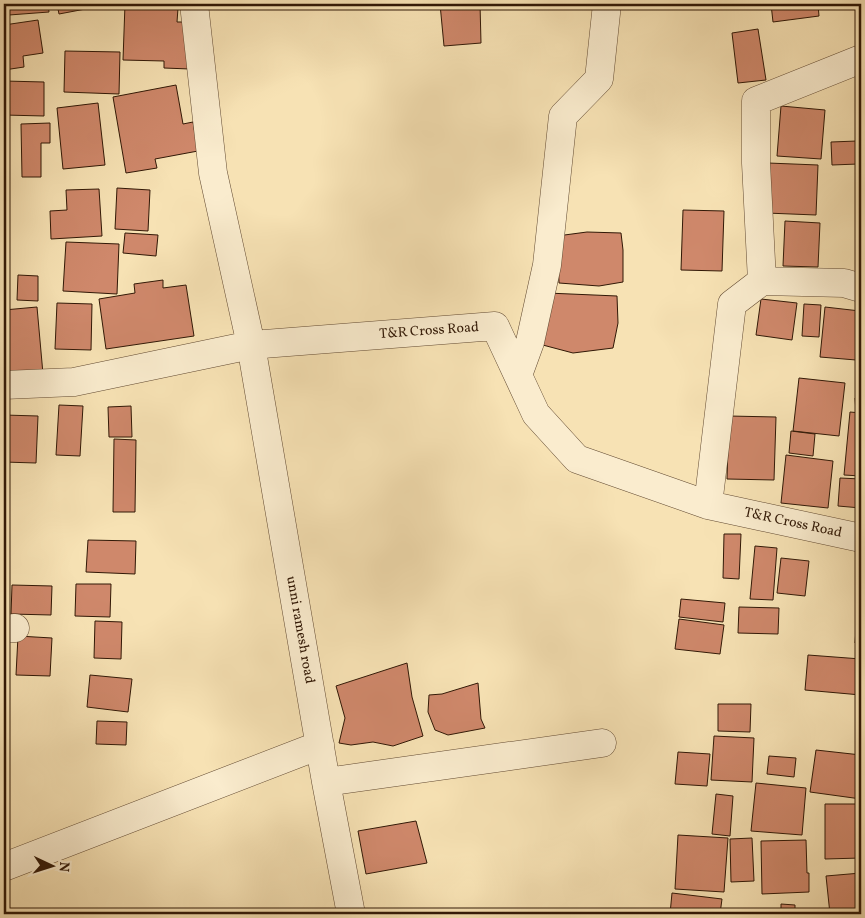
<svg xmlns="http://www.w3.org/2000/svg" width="865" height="918" font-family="Vollkorn,serif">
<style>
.building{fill:#cf886b;stroke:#311806}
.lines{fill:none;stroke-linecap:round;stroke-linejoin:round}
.minor-casing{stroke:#624a32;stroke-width:29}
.minor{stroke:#faecce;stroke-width:28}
.labels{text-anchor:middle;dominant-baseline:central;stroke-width:4;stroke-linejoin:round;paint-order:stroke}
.street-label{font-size:14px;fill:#311806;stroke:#faecce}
</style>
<rect width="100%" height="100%" fill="#f7e2b4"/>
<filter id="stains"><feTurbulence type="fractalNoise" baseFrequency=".004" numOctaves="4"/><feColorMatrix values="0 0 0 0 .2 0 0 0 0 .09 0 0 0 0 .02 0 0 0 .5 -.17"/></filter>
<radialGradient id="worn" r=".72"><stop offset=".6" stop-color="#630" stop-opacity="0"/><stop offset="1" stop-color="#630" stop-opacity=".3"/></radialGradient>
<path class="building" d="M8,4H48L49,12L9,15Z
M57,4H96V7L59,14Z
M125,4H170V8H178L177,22H191L190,69L164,68V61L123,60Z
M440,4H480L481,43L444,46Z
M771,4H818L819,16L773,22Z
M38,20L43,53L23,56L24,67L4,70V25Z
M758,29L766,80L738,83L732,33Z
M65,51L120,52L119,94L64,92Z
M4,81L44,82V116L4,115Z
M176,85L183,124L193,122L198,151L155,159L157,168L126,173L113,97Z
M98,103L105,165L63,169L57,108Z
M781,106L825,110L821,159L777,156Z
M50,123V143H41V177H22L21,124Z
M857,141L858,164L832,165L831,142Z
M768,163L818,165L816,215L766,213Z
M117,188L150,190L148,231L115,229Z
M99,189L102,236L51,239L50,211L67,210L66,190Z
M683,210L724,211L722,271L681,270Z
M785,221L820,223L818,267L783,266Z
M587,232L621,233L623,250V282L599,286L559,283L557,236Z
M125,233L158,235L156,256L123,253Z
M66,242L119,244L117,294L63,291Z
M18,275L38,276V301L17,300Z
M163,280V288L186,285L194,336L106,349L99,299L135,293L134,284Z
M547,293L617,296L618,323L613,348L573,353L539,344Z
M761,299L797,303L792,340L756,335Z
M4,302V310L37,307L43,374L4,378Z
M57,303L92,304L91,350L55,349Z
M804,304L821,305L819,337L802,336Z
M825,307L860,311L856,360L820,357Z
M861,345V371L856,370Z
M799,378L845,383L839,436L793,431Z
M861,397V412H856L855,398Z
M59,405L83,406L80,456L56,455Z
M131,406L132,437H109L108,407Z
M850,412L861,413V476L844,475Z
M4,415L38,416L36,463L4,462Z
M729,416L776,417L774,480L727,479Z
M791,431L815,434L813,456L789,453Z
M114,439L136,440L135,512H113Z
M786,455L833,461L828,508L781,503Z
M840,478L861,479V508L838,506Z
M724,534H741L739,579L723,578Z
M88,540L136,541L135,574L86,572Z
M755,546L777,548L773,600L750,599Z
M781,558L809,561L805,596L777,593Z
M860,572H861V644L855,643Z
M76,584H111L110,617L75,616Z
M12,585L52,586L51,615L11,614Z
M681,599L725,603L723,622L679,617Z
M739,607L779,608L778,634L738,633Z
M679,619L724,625L720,654L675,649Z
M95,621L122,622L121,659L94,658Z
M18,636L52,638L50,676L16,675Z
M808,655L861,659V695L805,690Z
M407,663L412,697L423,736L393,746L373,742L351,745L339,743L345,718L336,686Z
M90,675L132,679L128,712L87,707Z
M478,683L481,719L485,728L448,735L435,730L428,712L429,695L442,694Z
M718,704H751L750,732L718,731Z
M97,721L127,722L126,745L96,744Z
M714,736L754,738L752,782L711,780Z
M816,750L861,755V799L810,792Z
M678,752L710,754L707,786L675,784Z
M769,756L796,758L794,777L767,774Z
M756,783L806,788L802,835L751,831Z
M716,794L733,796L730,836L712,834Z
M825,804H861V858L825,859Z
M416,821L427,863L366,874L358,831Z
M678,835L728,838L724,892L675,889Z
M752,838L754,881L731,882L730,839Z
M806,840L807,873H809V892L762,894L761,841Z
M861,873V914H830L826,876Z
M672,893L722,899L720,914H670Z
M781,904L795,905V914H781Z"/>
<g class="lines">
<defs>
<path id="minor" d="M194,4L213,173L251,345L326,782L351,914
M762,281L756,163V101L861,59
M518,375L530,342L547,265L563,116L599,79L607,4
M4,385L74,382L251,345L495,326L536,414L577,459L708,505L861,538
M708,505L732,304L762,281L844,283L861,288
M4,629L15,628
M326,782L602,743
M4,867L320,745"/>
</defs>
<use href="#minor" class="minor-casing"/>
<use href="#minor" class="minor"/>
</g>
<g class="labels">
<g class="street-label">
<text transform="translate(429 331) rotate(-4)">T&amp;R Cross Road</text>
<text transform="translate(793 523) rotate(12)">T&amp;R Cross Road</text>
<text transform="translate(300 630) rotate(80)">unni ramesh road</text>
</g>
</g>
<rect width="865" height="918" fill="none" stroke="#f7e2b4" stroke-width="20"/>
<rect x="5" y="5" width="855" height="908" fill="none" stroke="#311806" stroke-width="2.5"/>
<rect x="10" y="10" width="845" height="898" fill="none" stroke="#311806"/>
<g transform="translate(52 866) rotate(94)" stroke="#faecce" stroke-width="4" paint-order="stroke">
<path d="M0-4L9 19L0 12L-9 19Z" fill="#311806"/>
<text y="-8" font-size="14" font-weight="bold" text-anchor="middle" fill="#311806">N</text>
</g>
<rect width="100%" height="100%" filter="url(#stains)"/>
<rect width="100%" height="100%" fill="url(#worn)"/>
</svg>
